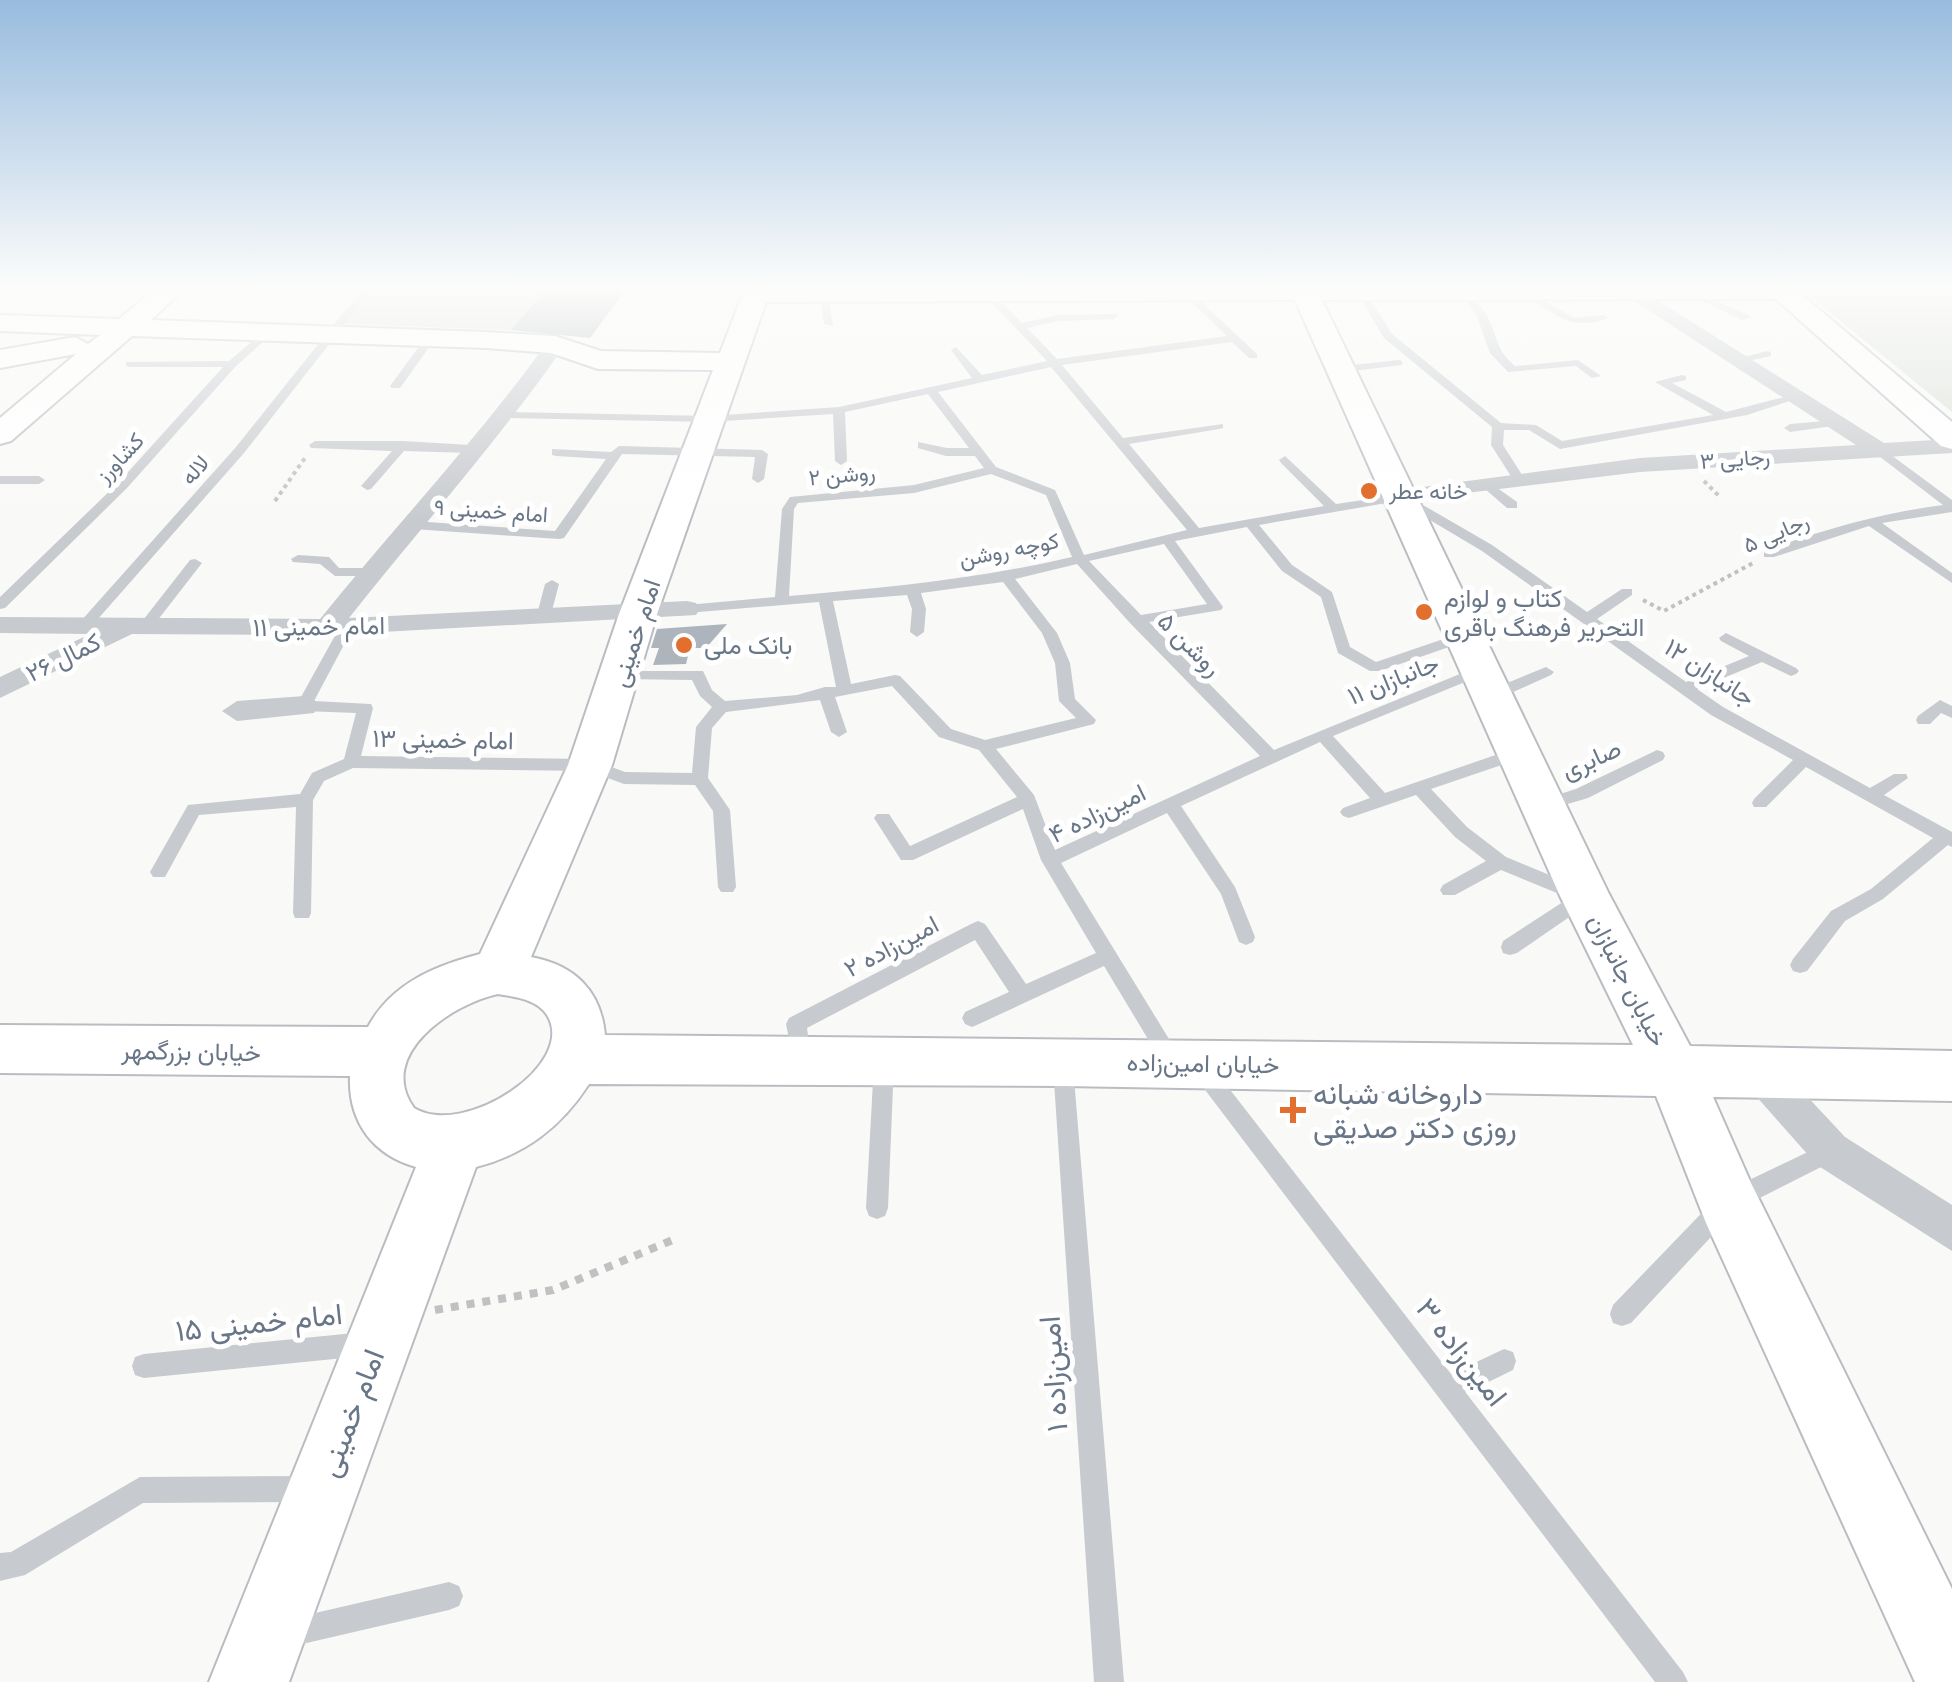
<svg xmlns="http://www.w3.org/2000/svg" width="1952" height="1682" font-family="Figtree,Vazirmatn,sans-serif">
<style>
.green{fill:#dae1d8}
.building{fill:#aeb4bb}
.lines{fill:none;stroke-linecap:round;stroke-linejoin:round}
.secondary-casing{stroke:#b9bdc2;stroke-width:4}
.path-far1{stroke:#bfc1c3;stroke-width:4;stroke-dasharray:4 4;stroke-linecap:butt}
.path{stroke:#bfc1c3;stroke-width:8;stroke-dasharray:8 8;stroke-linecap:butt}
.lane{fill:#c7cace;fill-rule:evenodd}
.street{fill:#c7cace;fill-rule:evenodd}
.secondary{fill:#fff;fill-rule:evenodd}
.poi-dot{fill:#e26f2e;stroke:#fff;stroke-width:4}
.labels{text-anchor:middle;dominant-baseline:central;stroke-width:10;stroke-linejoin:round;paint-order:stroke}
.far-street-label{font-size:22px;fill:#687687;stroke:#fff}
.far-poi-label{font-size:22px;fill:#687687;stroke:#fff;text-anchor:start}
.poi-label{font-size:25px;fill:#687687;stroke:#fff;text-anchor:start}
.street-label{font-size:25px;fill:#687687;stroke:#fff}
.near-poi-label{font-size:30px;fill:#687687;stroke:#fff;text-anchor:start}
.near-street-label{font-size:30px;fill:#687687;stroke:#fff}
</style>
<rect width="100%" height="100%" fill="#f9f9f7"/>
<path class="green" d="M373,288H547L512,330L343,324Z
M1800,288H1952V412Z"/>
<path class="building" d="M547,288H627L590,338L511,330Z
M727,624L706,648H690L686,664L653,665L659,648H651L657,629Z"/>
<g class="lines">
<defs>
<path id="secondary" d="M156,288H185L151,320L486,332L555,336L601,351L720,353L745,288H1794L1952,422V449L1941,446L1776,299L1322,300L1609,894L1690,1046L1952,1051V1101L1713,1097L1750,1181L1952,1589V1682H1915L1706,1223L1656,1096L1062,1086L589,1084C561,1127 526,1154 476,1167L289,1682H209L416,1167C373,1155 348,1122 350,1076L0,1073V1025L368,1027C391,984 434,966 480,954L568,765L619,614L713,370L598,369L551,353L486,348L132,336L11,441L0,444V418L76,354L0,368V350L75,337L88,344L100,335L0,331V315L119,319ZM1295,300L1560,896L1633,1045L605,1035C601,990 574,965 531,957L612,765L657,614L766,302ZM498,994C515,997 537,999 547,1015C578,1064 464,1139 414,1108C375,1054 454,1003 498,994Z"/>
</defs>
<use href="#secondary" class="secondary-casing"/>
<path class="path-far1" d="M1704,481L1720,497
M275,501L307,455
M1643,600L1664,611L1753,563"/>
<path class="path" d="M435,1310L553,1290L675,1239"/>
<path class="lane" d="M363,288H373L244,453L90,628H80V622L236,447Z
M978,288H988L1022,323L1058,315L1117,314L1118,316L1113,319L1058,321L1027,328L1057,359L1227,336L1184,295L1192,293L1257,354V358H1249L1232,342L1062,365L1123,438L1223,424V428L1219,429L1129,444L1199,528L1324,506L1281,463L1279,460L1285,456L1336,504L1404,494L1492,545L1587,612L1622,589H1632V595L1597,619L1686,682L1749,656L1721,641L1719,638L1726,633L1796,668L1799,671L1796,674L1791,676L1762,662L1697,689L1723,707L1870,788L1894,774H1906L1908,778L1884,795L1952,832V847L1948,845L1883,899L1845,921L1807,971L1800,973L1793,971L1790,965L1793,959L1831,911L1871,889L1933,838L1806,767L1766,807H1754L1752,803L1754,799L1793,760L1711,715L1482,551L1398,501L1259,525L1292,565L1332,592L1350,647L1376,662L1464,632L1469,634V640L1380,671H1370L1338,653L1321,597L1282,571L1247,527L1175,541L1223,607L1221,610L1149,622L1274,750L1477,667H1487L1490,670L1487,673L1333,736L1385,793L1513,749H1525L1527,753L1525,757L1431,789L1467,827L1506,857L1579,887L1582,891L1591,892L1594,897L1591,902L1517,953L1510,955L1503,953L1501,947L1503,941L1569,898L1501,870L1455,895H1443L1440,890L1443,885L1486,861L1455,837L1416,795L1349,818L1343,816L1340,812L1343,808L1370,798L1320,742L1181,806L1235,887L1255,937L1253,942L1246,945L1239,942L1221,894L1167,813L1061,863L1177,1052L1180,1058L1177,1064L1170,1067L1163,1064L1104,966L979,1024L972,1027L965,1024L962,1018L965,1012L1009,992L975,940L807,1028L811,1058L808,1064L801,1067L794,1064L786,1024L789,1018L971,924L978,921L985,924L1026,984L1096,953L1041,860L1023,809L913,860H901L874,818L877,814H889L910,846L1017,797L979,750L939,737L892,686L835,697L847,732L839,737L831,732L820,700L726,712L712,728L708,778L730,810L736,887L733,892H721L718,887L713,811L695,785L624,784L589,771L353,768L324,781L313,800L311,913L309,918H295L293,913L296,807L199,815L165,877H153L150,872L188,805L300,794L312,773L344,759L356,713L304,711L296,706L342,623L347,621L354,626L314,701L371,704L373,708L361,756L590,759L625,772L692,773L696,727L712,707L700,696L692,680L622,679L617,677L614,674L617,671H703L712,690L725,701L797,695L825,687H836L819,602L687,613L680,609L687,605L775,597L782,509L790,497L914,485L984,468L975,456H946L918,448V442L947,448H969L928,394L845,412L847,461L841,465L835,461L833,414L709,422L506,418L500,415L506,412L709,416L839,407L972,378L951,350L956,347L982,375L1047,361ZM1051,367L1187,530L1084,555L1055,490L996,467L938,392ZM991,474L1046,495L1072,557C978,579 885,588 789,596L794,509L798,503L914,493ZM1164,544L1207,604L1141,615L1089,561ZM1077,564L1130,623L1260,756L1055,850L1034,795L996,749L1094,724L1096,720L1075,699L1070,663L1057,633L1015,579ZM1003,582L1042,633L1055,663L1059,701L1076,718L985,740L951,729L900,676L895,675L851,684L833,601L907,595L912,609L910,632L917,637L924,632L926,609L921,593Z
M1454,288H1464C1474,298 1485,309 1490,322C1499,343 1497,350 1515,366L1578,360L1601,376L1592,378L1576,366L1508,372L1490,353L1476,314Z
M1688,288L1750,316L1751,318L1742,320L1685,293V289Z
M1525,289L1574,318L1603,315L1608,318C1573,333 1551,312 1522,294V290Z
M1359,291H1365L1392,334L1501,423L1536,425L1562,441L1713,415L1655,382L1682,375L1686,376V380L1672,383L1726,412L1796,394L1802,397L1747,415L1560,449L1529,430H1504L1503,445L1526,481L1520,485L1516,484L1491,445L1492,427L1384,338L1357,293Z
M820,292L828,294L833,326L824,324Z
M262,333L271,335L236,366L127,488L5,608L0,609V597L119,482L223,367H130L126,366V362L229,361Z
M426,337L435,339L400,388H392L390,386Z
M1767,351L1771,352V356L1738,363L1733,360Z
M1398,360L1402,361V365L1344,372L1339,369L1344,366Z
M1836,420L1840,421V425L1790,432L1784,428L1790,424Z
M315,441H403L471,445L477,449L471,453L404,451L371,489L367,490L361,486L392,451L311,448L309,445Z
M619,446L762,450L768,454L764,479L758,483L752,479L755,457L622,454L564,538L559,539L413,529L406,525L413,521L555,531L606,459L556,456L552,455V449L611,452Z
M1879,446L1952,500V512L1882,523L1952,573V583L1869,526L1774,557H1764V551C1822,530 1881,513 1943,505L1875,453L1873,450Z
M0,476H39L45,480L39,484H0Z
M1489,482L1517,502V508H1507L1485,489L1483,486Z
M298,555L329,557L339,568H374L381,572L374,576H335L320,564L293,562L291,559Z
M195,559L202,563L150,630H140V624L190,560Z
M552,580L559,584L550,618L548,621H538L536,618L545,584Z
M1546,667L1554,672L1551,675L1500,698L1495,699L1487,694L1490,690Z
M1940,700L1952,706V718L1941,713L1930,724H1918L1916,720L1918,716Z
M1657,750L1663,752L1665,756L1663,760L1588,798L1544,811L1536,805L1538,801L1576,789Z
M884,1054L891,1057L894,1063L888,1208L885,1216L877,1219L869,1216L866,1208L874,1063L877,1057Z
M1063,1057L1070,1059L1073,1066L1124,1682H1094L1053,1066L1056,1059Z
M1203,1062L1210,1064L1451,1374L1504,1349L1513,1352L1516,1361L1513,1370L1466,1393L1683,1672L1688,1682H1655L1196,1078L1193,1071L1196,1064Z
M1831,1141L1839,1144L1842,1151L1839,1158L1736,1210L1631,1323L1622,1326L1613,1323L1610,1314L1613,1305L1720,1194Z
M364,1332L373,1335L376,1344L373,1353L364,1356L144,1378L135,1375L132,1366L135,1357L144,1354Z
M308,1476L317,1480L321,1489L317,1498L308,1502L143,1503L25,1575L0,1581V1553L11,1552L140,1477Z
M449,1582L459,1586L463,1596L459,1606L449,1610L285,1648L275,1644L271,1634L275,1624L285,1620Z"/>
<path class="street" d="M1624,288H1638L1884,443L1952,439V453L1640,472L1392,502L1388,497L1400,490L1640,458L1856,445L1625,295Z
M555,339L565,345C499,440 421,527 349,618L687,601L696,603L700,609L696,615L327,635L132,634L0,698V677L90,634L0,633V617L320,619C395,526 479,438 548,341Z
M304,696L314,699L318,706L314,713L237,721L222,711L237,701Z
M1762,1058L1776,1063L1845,1137L1952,1205V1251L1817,1165L1748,1087L1743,1075L1748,1063Z"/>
<use href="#secondary" class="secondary"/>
</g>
<linearGradient id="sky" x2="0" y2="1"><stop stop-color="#98bcde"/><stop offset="0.55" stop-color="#fcfcfb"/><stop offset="1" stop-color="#fcfcfb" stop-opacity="0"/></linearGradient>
<rect width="1952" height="523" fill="url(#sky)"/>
<g class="poi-dot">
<circle cx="1369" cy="491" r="10"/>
<circle cx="1424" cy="612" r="10"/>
<circle cx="684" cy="645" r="10"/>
<path d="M1288 1095h10v10h10v10h-10v10h-10v-10h-10v-10h10z"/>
</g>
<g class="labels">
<g class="far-street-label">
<text transform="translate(120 458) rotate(-47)">کشاورز</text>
<text transform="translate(1735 459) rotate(-4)">رجایی ۳</text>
<text transform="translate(195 470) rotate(-49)">لاله</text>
<text transform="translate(842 475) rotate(-5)">روشن ۲</text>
<text transform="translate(491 511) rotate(4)">امام خمینی ۹</text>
<text transform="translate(1776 533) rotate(-23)">رجایی ۵</text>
<text transform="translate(1009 550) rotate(-11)">کوچه روشن</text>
</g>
<g class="far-poi-label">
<text x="1389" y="491">خانه عطر</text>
</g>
<g class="poi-label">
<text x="1444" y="598">کتاب و لوازم<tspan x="1444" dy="29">التحریر فرهنگ باقری</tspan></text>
<text x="704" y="645">بانک ملی</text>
</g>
<g class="street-label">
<text transform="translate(319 626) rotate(-1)">امام خمینی ۱۱</text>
<text transform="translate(635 633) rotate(-72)">امام خمینی</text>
<text transform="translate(1190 644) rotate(45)">روشن ۵</text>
<text transform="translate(63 657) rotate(-26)">کمال ۲۶</text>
<text transform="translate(1710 672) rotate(33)">جانبازان ۱۲</text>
<text transform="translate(1393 679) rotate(-22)">جانبازان ۱۱</text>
<text transform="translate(443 739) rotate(1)">امام خمینی ۱۳</text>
<text transform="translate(1591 759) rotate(-24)">صابری</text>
<text transform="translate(1097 813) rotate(-26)">امین‌زاده ۴</text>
<text transform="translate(891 946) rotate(-28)">امین‌زاده ۲</text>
<text transform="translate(1628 980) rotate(63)">خیابان جانبازان</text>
<text transform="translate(191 1051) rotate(1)">خیابان بزرگمهر</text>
<text transform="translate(1203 1063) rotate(1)">خیابان امین‌زاده</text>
</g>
<g class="near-poi-label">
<text x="1313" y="1093">داروخانه شبانه<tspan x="1313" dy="34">روزی دکتر صدیقی</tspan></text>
</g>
<g class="near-street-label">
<text transform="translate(259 1322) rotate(-6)">امام خمینی ۱۵</text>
<text transform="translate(1462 1352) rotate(52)">امین‌زاده ۳</text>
<text transform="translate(1053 1374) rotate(-94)">امین‌زاده ۱</text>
<text transform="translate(351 1413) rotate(-69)">امام خمینی</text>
</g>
</g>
</svg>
